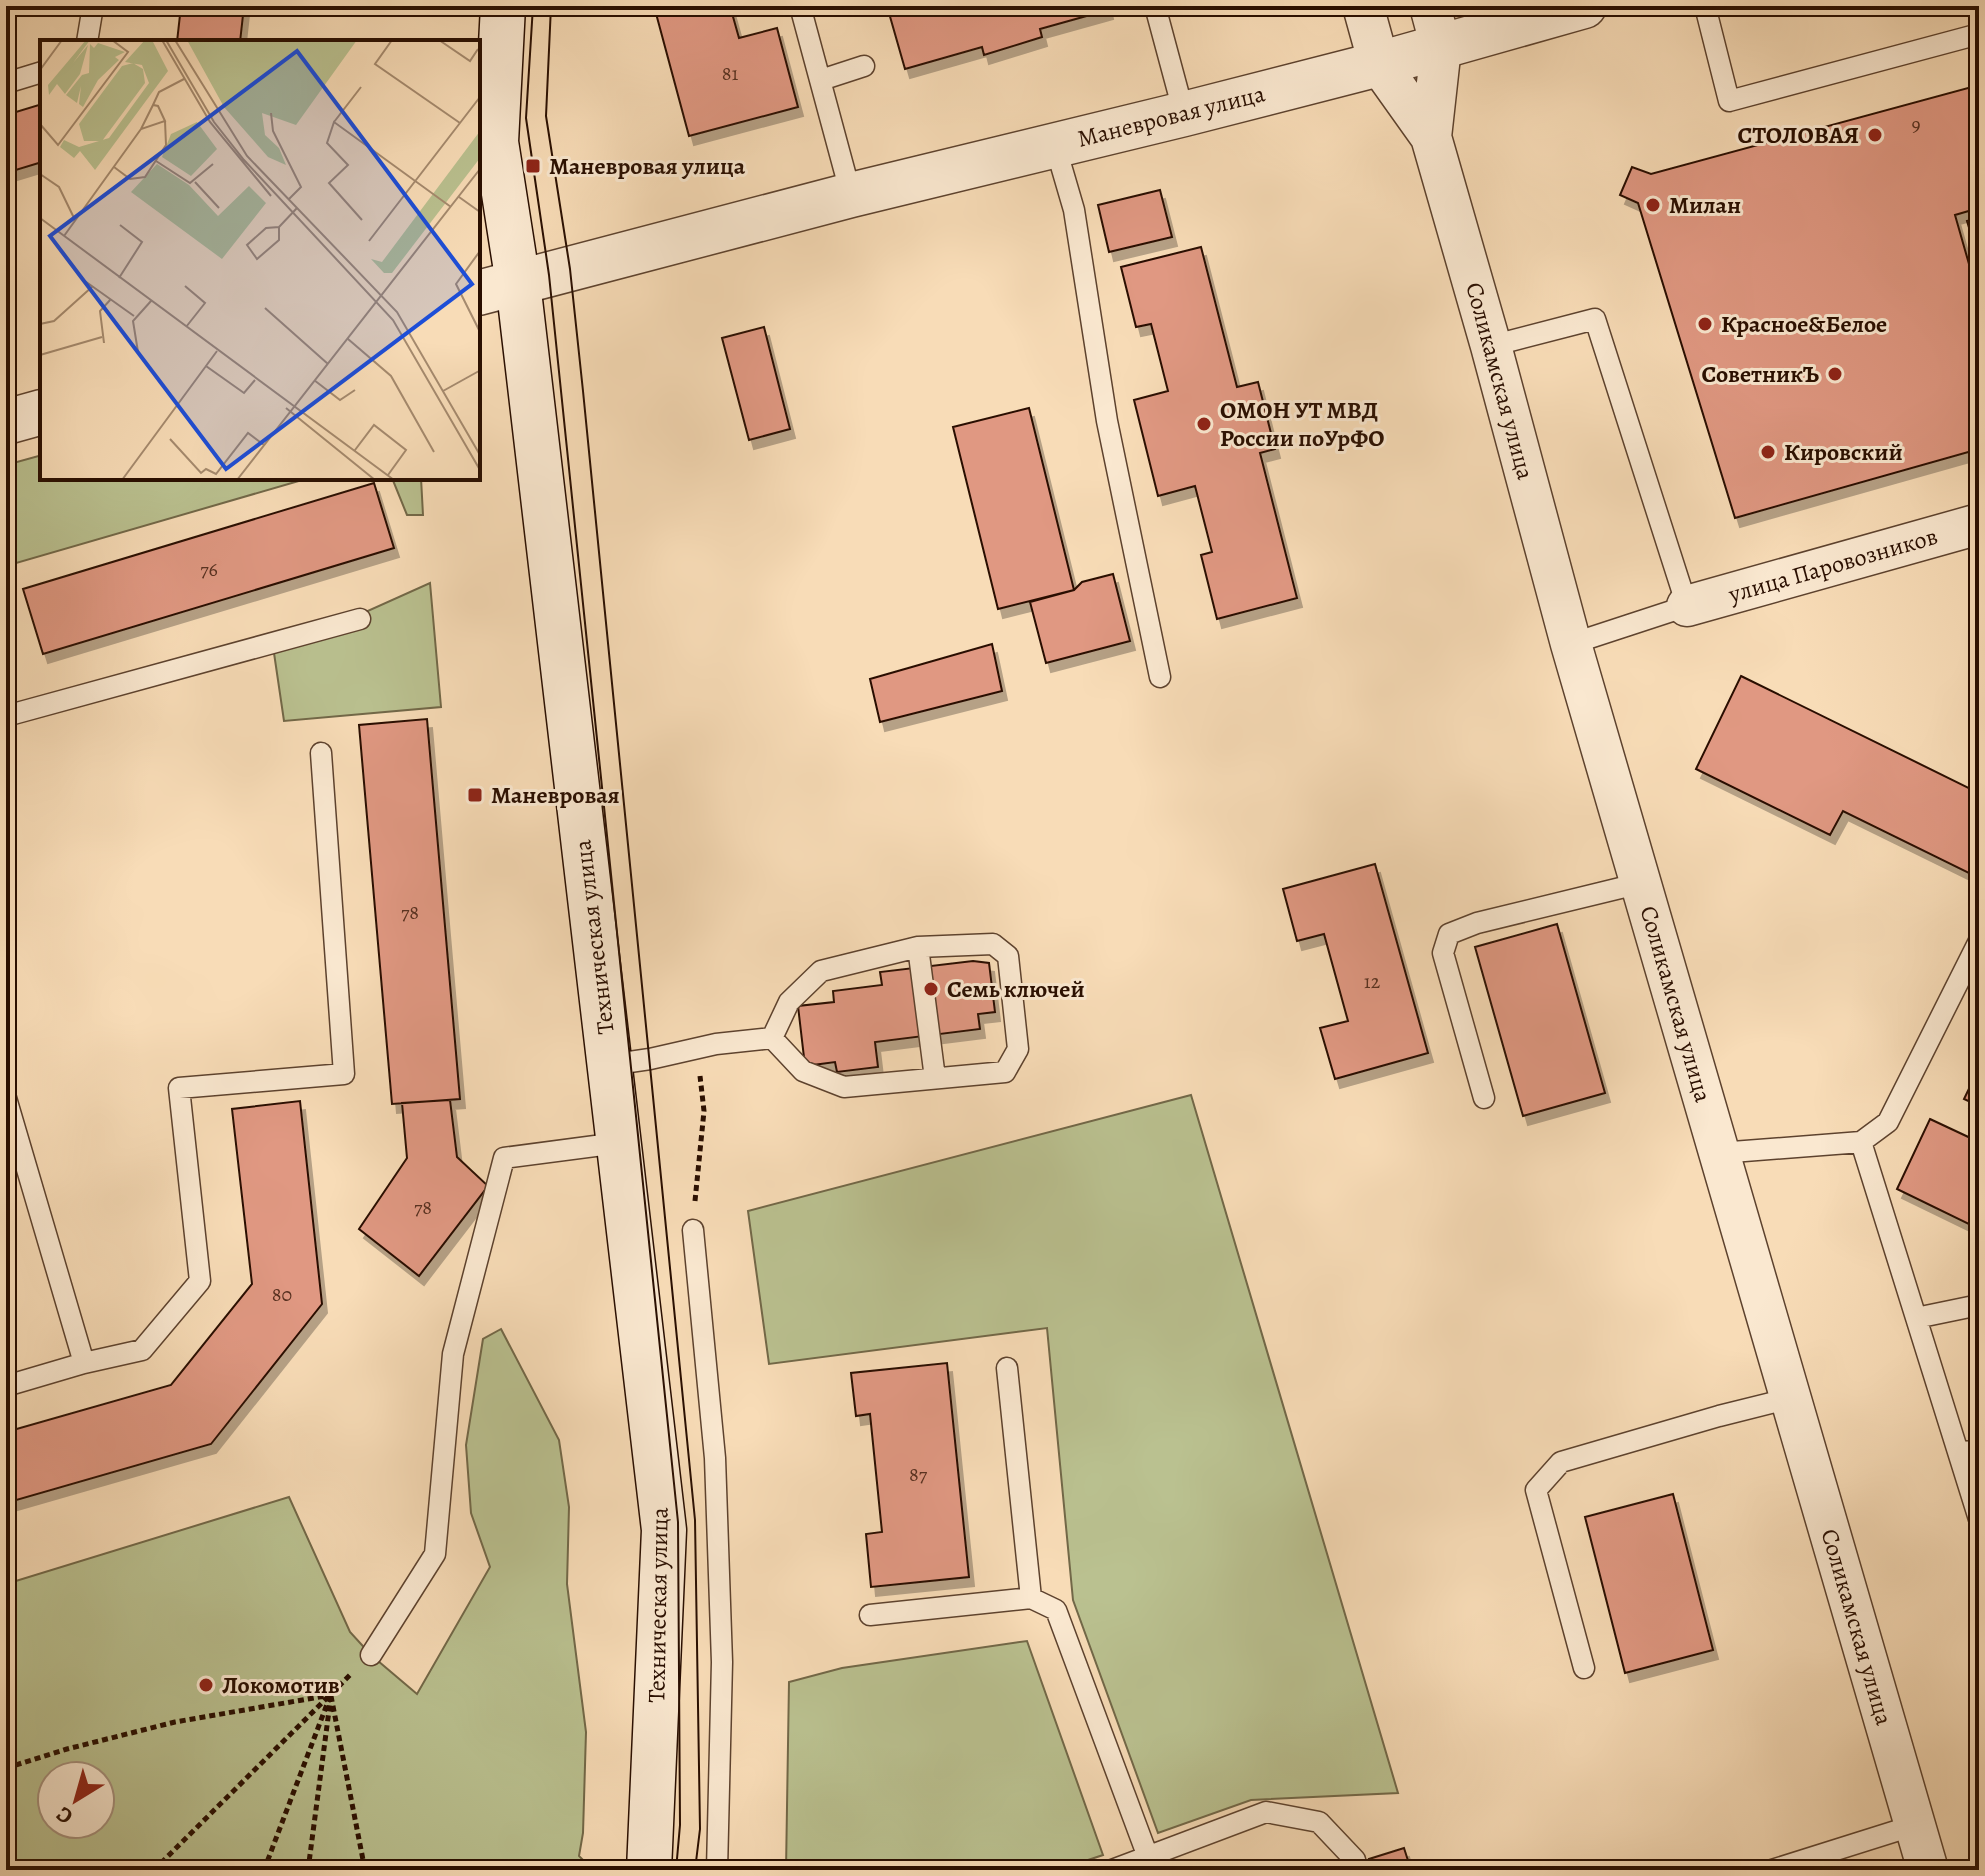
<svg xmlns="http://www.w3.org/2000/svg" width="1985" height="1876" font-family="Alegreya,serif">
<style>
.green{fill:#bac190;stroke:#726848;stroke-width:2;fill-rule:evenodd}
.building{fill:#e09882;stroke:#290e00;stroke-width:2;filter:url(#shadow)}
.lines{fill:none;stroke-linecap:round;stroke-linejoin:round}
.service-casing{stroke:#5d422e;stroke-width:23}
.minor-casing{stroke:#5d422e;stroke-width:43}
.tertiary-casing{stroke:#5d422e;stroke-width:47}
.secondary-casing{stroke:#290e00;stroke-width:47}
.path{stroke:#290e00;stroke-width:5;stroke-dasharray:6 4;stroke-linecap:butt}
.service{stroke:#fae8d0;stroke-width:20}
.minor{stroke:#fae8d0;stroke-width:40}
.tertiary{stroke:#fae8d0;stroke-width:44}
.secondary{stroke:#fae8d0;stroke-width:44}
.tram{stroke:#290e00;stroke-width:2}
.poi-dot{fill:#8f2418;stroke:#fae8d0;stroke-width:3}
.labels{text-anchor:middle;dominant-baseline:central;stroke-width:6;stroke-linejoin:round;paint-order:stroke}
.number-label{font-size:20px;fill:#573020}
.street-label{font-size:24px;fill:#290e00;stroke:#fae8d0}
.poi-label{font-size:24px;font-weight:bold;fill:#290e00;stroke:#fae8d0;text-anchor:start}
.inset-road{fill:none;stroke:#a58a6e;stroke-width:2}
.view{fill:#1d4ed8;fill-opacity:0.15;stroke:#1d4ed8;stroke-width:4}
.inset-edge{fill:none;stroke:#290e00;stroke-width:4}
</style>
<defs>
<filter id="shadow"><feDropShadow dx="5" dy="9" stdDeviation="0" flood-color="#0004"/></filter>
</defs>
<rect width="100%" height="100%" fill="#f8dcb7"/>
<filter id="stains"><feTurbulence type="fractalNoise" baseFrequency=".0025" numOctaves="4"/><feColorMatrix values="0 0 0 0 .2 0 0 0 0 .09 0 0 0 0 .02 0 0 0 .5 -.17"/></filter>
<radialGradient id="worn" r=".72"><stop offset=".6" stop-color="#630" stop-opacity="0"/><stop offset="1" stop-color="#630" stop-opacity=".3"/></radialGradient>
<path class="green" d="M42,455V478H309L6,566V465Z
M392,478H421L423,515H407Z
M430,583L441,707L284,721L274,653Z
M1191,1095L1398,1793L1251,1800L1158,1833L1073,1600L1047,1328L769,1364L748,1211Z
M501,1329L559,1440L569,1507L567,1584L586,1732L583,1833L579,1856L590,1867L589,1870H6V1584L289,1497L350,1632L371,1655L417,1694L490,1567L471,1513L466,1445L483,1339ZM52,1776H100V1824H52Z
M1027,1641L1103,1855L1058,1870H786L789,1682L842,1668Z"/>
<path class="building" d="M181,6H244L240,42H177Z
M654,6H730L739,38L777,28L798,107L689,136Z
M887,6H1107L1108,10L1040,29L1042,37L984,55L982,47L905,69Z
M1979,85V208L1955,215L1979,299V449L1735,518L1638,203L1620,195L1632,167L1651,174Z
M42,104V162L6,173V115Z
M1160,190L1172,237L1109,252L1098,205Z
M1979,218V261L1967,221Z
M1201,247L1237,387L1258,382L1275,449L1260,453L1297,598L1217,619L1201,555L1212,552L1195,486L1158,496L1134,400L1168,391L1151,324L1136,327L1121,267Z
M764,327L790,429L749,440L722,338Z
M1029,408L1074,590L998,609L953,427Z
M374,483L394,548L43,654L23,589Z
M1113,574L1130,641L1046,663L1030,602L1074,590L1082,582Z
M992,644L1002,691L880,722L870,679Z
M1741,676L1979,793V878L1843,811L1830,835L1696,769Z
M427,719L460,1099L392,1104L359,725Z
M1375,864L1428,1053L1335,1079L1320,1028L1348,1021L1324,934L1297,941L1283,889Z
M1557,924L1605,1093L1523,1116L1475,947Z
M973,961L989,963L995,1012L978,1014L980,1029L875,1042L878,1067L837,1072L835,1062L805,1066L798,1006L834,1002L833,991L882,985L880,972Z
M1979,1068V1106L1964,1099Z
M450,1100L457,1157L488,1186L419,1276L359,1229L407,1158L402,1103Z
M300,1101L322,1304L211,1444L6,1503V1432L171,1385L252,1284L232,1109Z
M1930,1119L1979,1142V1229L1897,1189Z
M947,1363L969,1577L871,1587L866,1534L882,1532L870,1414L856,1416L851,1373Z
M1673,1494L1713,1650L1625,1673L1585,1517Z
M1404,1848L1411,1870H1372L1369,1859Z"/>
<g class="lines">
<defs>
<path id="service" d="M800,6L851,195
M1155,6L1184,114
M1705,6L1729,101L1979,34
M87,42L93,6
M821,80L864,66
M6,83L42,72
M1055,145L1074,210L1107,421L1160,677
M1491,346L1595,319L1687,606L1571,644
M6,716L360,619
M918,947L935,1078
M609,1065L650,1059L716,1044L772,1038L803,1071L844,1087L1005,1072L1018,1049L1008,956L993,944L918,947L821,971L789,1002L772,1038
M6,1098L84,1363L142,1350L200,1281L179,1088L344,1074L321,753
M1484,1098L1443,953L1449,934L1477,923L1641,883
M1861,1142L1979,1519
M1719,1153L1861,1142L1888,1122L1979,941
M693,1230L715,1458L722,1662L717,1870
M1916,1318L1979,1305
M1007,1368L1031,1598
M6,1386L84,1363
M1959,1452L1979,1451
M870,1615L1031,1598L1056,1610L1148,1857
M371,1655L435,1554L453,1354L504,1158L618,1143
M1584,1668L1536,1490L1561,1462L1719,1416L1791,1398
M1112,1870L1266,1812L1319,1822L1355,1860L1357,1870
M1772,1870L1915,1825"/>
<path id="minor" d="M1363,6L1379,64L1431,137L1491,346L1571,644L1928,1870
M1430,6L1441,47L1431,137
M1687,606L1979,524"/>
<path id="tertiary" d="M478,293L851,195L1184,114L1379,64L1584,6
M6,422L42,412"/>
<path id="secondary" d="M503,6L496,142L518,283L664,1530L649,1870"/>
</defs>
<use href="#service" class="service-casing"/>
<use href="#minor" class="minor-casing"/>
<use href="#tertiary" class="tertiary-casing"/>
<use href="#secondary" class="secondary-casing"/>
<path class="path" d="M695,1201L704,1111L700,1076
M331,1696L365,1870
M6,1768L67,1749L175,1722L331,1695
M154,1870L350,1675
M264,1870L329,1699
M308,1870L330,1703"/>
<use href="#service" class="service"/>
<use href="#minor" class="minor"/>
<use href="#tertiary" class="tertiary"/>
<use href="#secondary" class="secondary"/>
<path class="tram" d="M533,6L526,118L549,275L678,1522L680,1825L676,1870
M551,6L546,116L570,269L583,391L695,1520L700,1829L695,1870"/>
</g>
<g class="poi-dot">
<circle cx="1875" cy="135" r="8"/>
<rect x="525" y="158" width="16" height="16" rx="4"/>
<circle cx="1653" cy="205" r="8"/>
<circle cx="1705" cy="324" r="8"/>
<circle cx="1835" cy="374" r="8"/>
<circle cx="1204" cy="424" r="8"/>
<circle cx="1768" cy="452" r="8"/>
<rect x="467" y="787" width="16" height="16" rx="4"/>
<circle cx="931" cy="989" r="8"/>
<circle cx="206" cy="1685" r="8"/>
</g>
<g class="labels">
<g class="number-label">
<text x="730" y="73">81</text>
<text x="1916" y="124">9</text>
<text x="209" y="569">76</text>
<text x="410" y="912">78</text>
<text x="1372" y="981">12</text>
<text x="423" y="1207">78</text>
<text x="282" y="1294">80</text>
<text x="918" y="1474">87</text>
</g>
<g class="street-label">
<text transform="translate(1171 116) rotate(-14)">Маневровая улица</text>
<text transform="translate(1500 381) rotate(75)">Соликамская улица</text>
<text transform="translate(1833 565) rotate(-16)">улица Паровозников</text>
<text transform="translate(594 937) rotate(-97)">Техническая улица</text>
<text transform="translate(1676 1004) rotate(74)">Соликамская улица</text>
<text transform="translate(658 1605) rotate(-89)">Техническая улица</text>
<text transform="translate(1857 1627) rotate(74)">Соликамская улица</text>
</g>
<g class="poi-label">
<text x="1859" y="135" text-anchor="end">СТОЛОВАЯ</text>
<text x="549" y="166">Маневровая улица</text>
<text x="1669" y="205">Милан</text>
<text x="1721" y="324">Красное&amp;Белое</text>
<text x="1819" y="374" text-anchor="end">СоветникЪ</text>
<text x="1220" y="410">ОМОН УТ МВД<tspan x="1220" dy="28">России поУрФО</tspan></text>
<text x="1784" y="452">Кировский</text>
<text x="491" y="795">Маневровая</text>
<text x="947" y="989">Семь ключей</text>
<text x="222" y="1685">Локомотив</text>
</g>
</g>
<g transform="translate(40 40)">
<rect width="440" height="440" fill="#f8dcb7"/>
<path d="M46,0H50L33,23L48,5L40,34L25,54L17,44L9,55L8,45ZM105,0H112L128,31L55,130L40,111L34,118L20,107L24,100L39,107L69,98L109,43L102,25L85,22ZM147,0H317L256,85L222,73L225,95L239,108L246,125L228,117L184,67ZM58,3L85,12L75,17L79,20L58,40L43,67L39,64L41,46L37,63L26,55L42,35L49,33L50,4L54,8ZM93,23L103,29L105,43L62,101H44L39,84L82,26ZM157,82L177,109L151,136L122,117L131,94ZM440,91V118L352,233H344L331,219L342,222ZM117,124L149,145L178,176L209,146L226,163L182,219L91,152Z" fill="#bac190"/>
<path class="inset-road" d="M122,0L170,82L231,156M126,0L174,82L204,120L353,280L440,430M135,0L207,116L357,272L440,415M352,0L335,24L420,83M399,0L430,21L438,9M0,30L22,0M113,65L119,52L144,39M231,73L233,91L261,147L248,160M294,82L321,47M0,84L18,105L88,12L72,0M116,121L150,143L173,124M74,127L90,139L105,137L126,105L125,81M0,134L19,147L35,180M155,142L179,168M419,157L440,172M0,178L354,440M322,180L289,143L308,125L287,103L294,82L411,167M239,187V200L217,219L207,205L226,188L239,187L257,168M24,196L101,89L125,81L118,66L113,65L101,89M329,201L440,57M440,211L416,244L440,292M79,238L102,202L80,185M42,239L94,276M145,246L165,263L146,287M225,268L288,324M0,284L14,281L53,246M308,299L351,336L394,412M64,303L60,271L71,259M177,311L166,326L204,353L215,340M98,312L93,281L111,261M0,315L62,297M274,340L300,360L315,350M403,351L439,331M246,368L335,440M130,399L161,433L166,429L176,434L208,393L224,405M315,410L334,385L366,410L348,435M82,440L166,326M197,440L440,129"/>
<path class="view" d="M257,11L432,244L186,429L10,196Z"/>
<rect width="440" height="440" class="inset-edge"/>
</g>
<rect width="1985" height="1876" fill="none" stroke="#f8dcb7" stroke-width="32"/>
<rect x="8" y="8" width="1969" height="1860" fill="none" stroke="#290e00" stroke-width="4"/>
<rect x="16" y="16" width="1953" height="1844" fill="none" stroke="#290e00" stroke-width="2"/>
<g transform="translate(76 1800) rotate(217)"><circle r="38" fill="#fae8d0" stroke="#a6917d" stroke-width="2"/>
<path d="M0-6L14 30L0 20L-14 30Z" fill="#8f2418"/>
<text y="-12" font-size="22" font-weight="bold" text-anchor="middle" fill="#290e00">С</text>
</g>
<rect width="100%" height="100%" filter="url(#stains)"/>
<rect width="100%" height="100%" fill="url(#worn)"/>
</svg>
